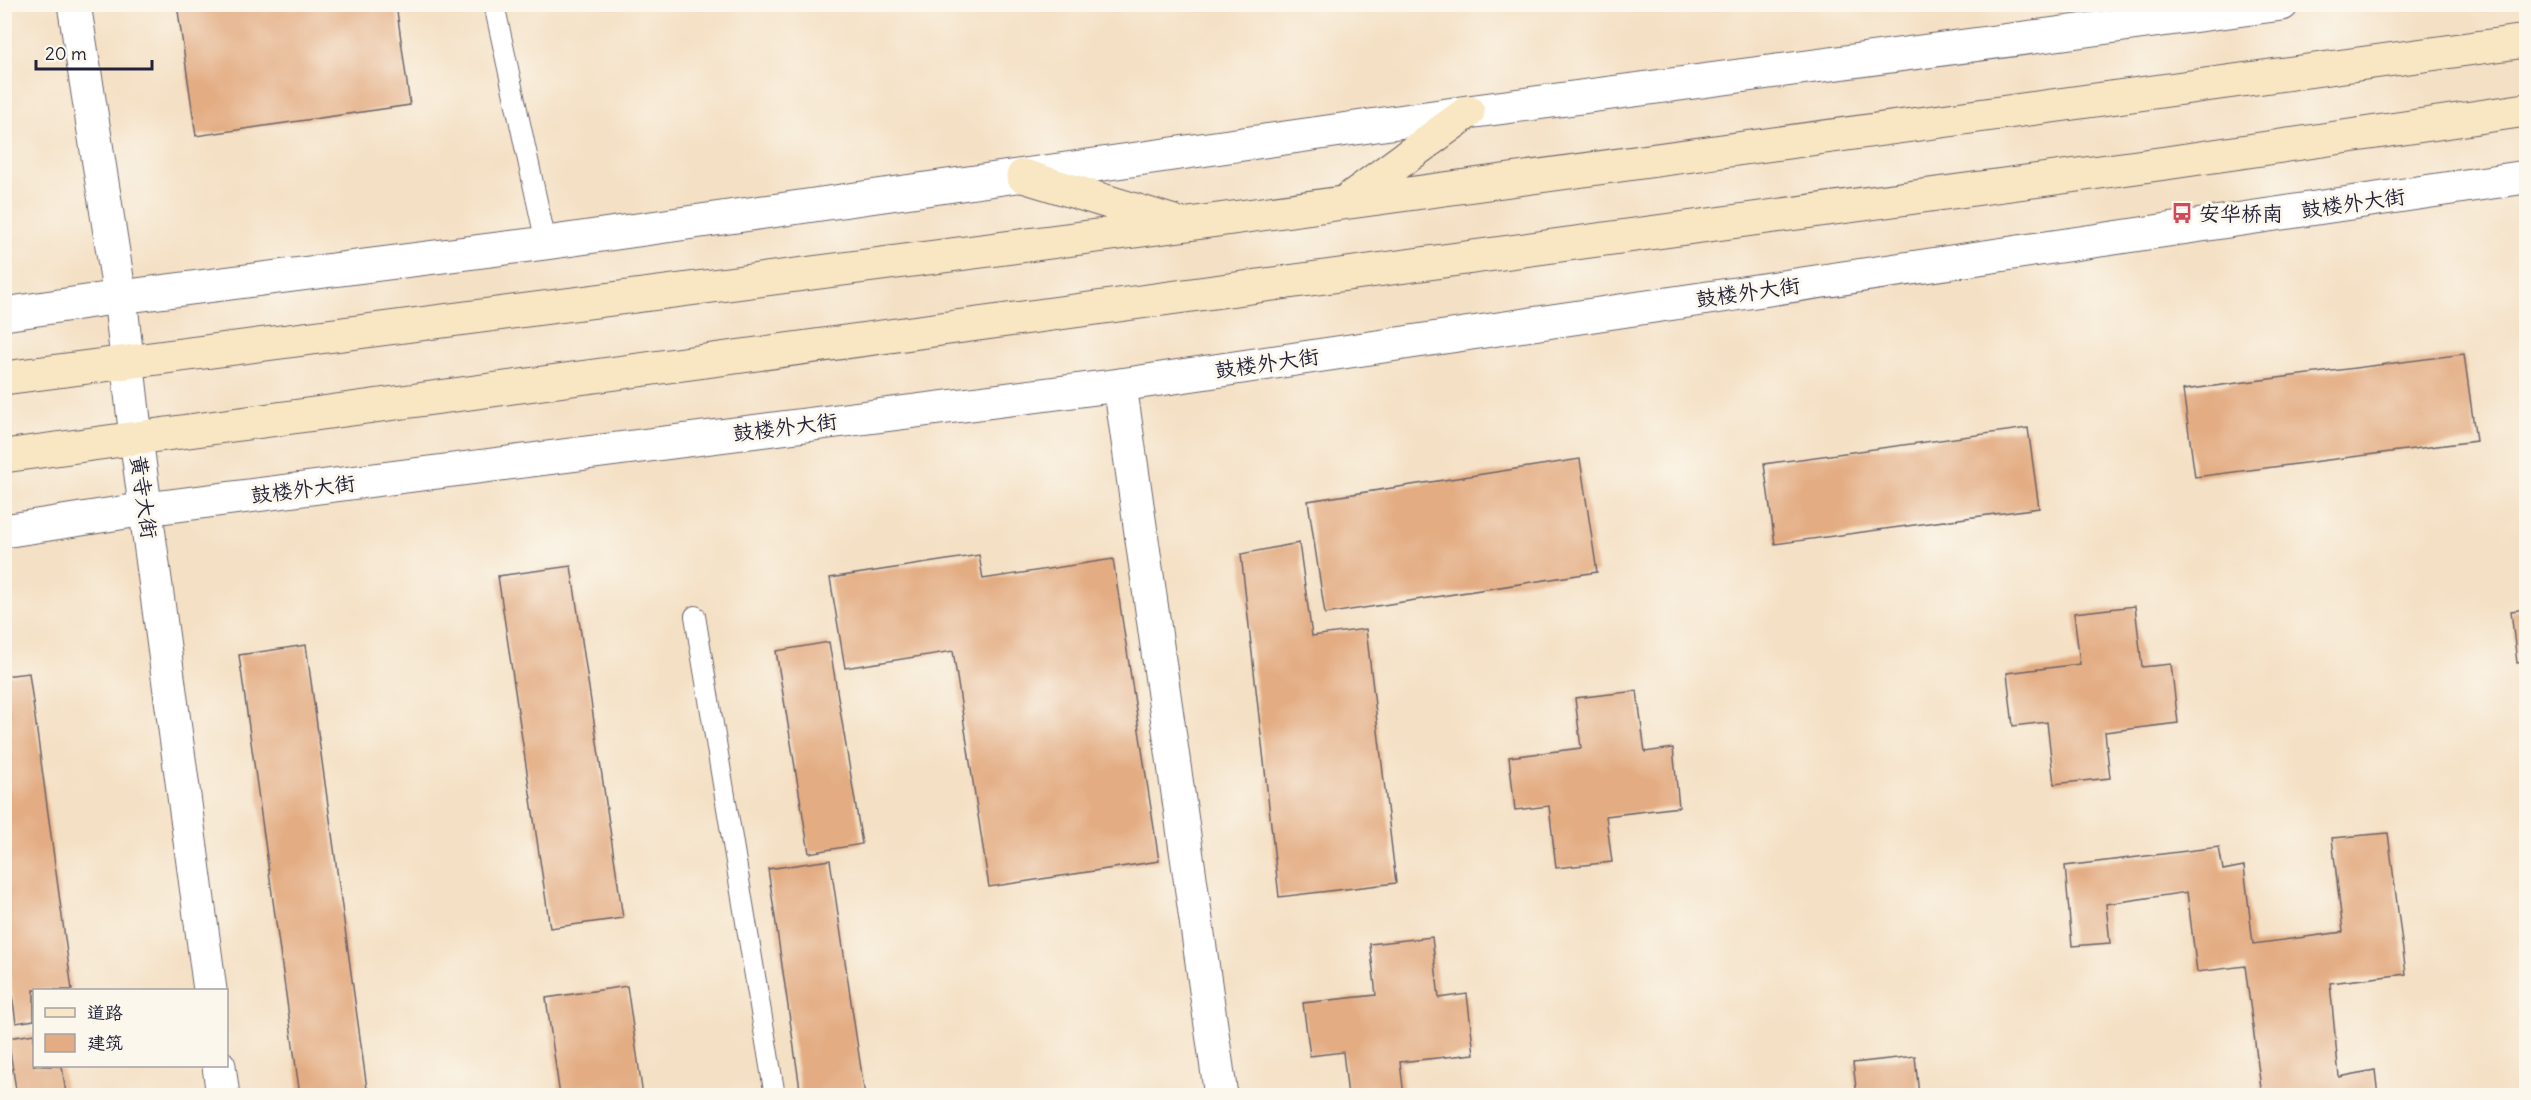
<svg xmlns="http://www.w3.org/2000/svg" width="2531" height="1100" font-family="Delius,'LXGW WenKai TC',sans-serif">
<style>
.building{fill:#e3ac82}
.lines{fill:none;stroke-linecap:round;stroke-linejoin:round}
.service-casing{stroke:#6c646b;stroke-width:22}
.minor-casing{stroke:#6c646b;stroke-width:35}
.tertiary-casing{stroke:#6c646b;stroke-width:35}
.secondary-casing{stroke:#6c646b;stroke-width:35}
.service{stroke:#fff;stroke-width:20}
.minor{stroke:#fff;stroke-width:33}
.tertiary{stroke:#fff;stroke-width:33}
.secondary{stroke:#f9e7c3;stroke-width:33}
.labels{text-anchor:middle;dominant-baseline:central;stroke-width:6;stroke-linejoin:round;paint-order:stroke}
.street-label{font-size:21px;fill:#22223b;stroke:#fbf7ec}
.poi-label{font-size:21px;fill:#22223b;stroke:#fbf7ec;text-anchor:start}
</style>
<rect width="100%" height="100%" fill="#fbf7ec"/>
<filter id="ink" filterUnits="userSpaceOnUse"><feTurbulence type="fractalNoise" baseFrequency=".0167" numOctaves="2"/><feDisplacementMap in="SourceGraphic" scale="12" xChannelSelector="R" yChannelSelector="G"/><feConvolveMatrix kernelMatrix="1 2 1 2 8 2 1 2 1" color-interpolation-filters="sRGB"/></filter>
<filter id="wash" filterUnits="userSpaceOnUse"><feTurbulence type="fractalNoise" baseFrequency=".008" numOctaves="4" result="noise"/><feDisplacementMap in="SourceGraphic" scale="24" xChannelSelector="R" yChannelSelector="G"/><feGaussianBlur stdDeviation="1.35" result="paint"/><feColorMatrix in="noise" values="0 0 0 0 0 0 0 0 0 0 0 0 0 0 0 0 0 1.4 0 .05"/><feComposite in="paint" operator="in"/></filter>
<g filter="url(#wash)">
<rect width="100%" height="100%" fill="#f4e0c4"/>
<g id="blocks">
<path class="building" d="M177,4H396L410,105L196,136Z
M2464,354L2476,441L2195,477L2183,390Z
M2028,428L2039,508L1775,544L1764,464Z
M1580,459L1597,572L1325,614L1308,501Z
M1299,543L1312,636L1366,629L1396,883L1279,897L1241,554Z
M979,555L983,579L1113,559L1159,861L989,887L953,651L845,668L830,578Z
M571,566L623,918L550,928L498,576Z
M2135,606L2142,667L2171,664L2178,723L2105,732L2110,778L2054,784L2047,722L2013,726L2007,673L2080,664L2074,613Z
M2526,609V662L2517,663L2511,611Z
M829,642L862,844L809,853L776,651Z
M306,645L368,1096H300L239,655Z
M29,673L72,990H34V1020L16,1023L4,936V676Z
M1637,691L1645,752L1673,748L1679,807L1606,816L1612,862L1556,868L1549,806L1515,810L1509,757L1581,748L1575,698Z
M2388,833L2406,974L2330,983L2339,1077L2375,1070L2378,1096H2262L2245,966L2197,972L2187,892L2106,904L2110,943L2072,946L2065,866L2219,847L2223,870L2244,866L2253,944L2343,932L2332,838Z
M830,860L865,1096H801L768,869Z
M1432,937L1439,998L1467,994L1474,1054L1400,1062L1404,1096H1348L1343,1052L1310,1056L1303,1003L1376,995L1370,944Z
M627,986L643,1096H560L546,998Z
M34,1034V1066H62L66,1094L17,1096L8,1038Z
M1915,1056L1919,1096H1857L1853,1063Z"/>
</g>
</g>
<g filter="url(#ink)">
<use href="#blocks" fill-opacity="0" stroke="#6c646b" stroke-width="1.5"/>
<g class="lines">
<defs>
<path id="service" d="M494,4L546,243
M695,616L775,1096"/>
<path id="minor" d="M1120,385L1221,1096"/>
<path id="tertiary" d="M74,4L120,297L136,438L210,990
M4,314L120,297L546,243L1468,112L2282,4
M4,531L146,509L1120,385L2526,177
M219,1066L223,1096"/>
<path id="secondary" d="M1023,176L1171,221
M1349,199L1468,112
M4,378L1181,225L2526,41
M4,456L2166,163L2526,110"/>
</defs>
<use href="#service" class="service-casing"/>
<use href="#minor" class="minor-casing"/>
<use href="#tertiary" class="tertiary-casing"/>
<use href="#secondary" class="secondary-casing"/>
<use href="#service" class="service"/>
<use href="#minor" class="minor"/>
<use href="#tertiary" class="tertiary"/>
<use href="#secondary" class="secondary"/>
</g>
</g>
<defs>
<symbol id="bus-bare" viewBox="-9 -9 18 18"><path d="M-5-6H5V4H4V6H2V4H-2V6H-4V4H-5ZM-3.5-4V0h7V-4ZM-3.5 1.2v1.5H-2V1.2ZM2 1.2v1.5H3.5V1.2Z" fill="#d1495b" stroke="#fbf7ec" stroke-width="2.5" paint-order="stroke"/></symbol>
</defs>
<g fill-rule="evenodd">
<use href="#bus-bare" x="2167" y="198" width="30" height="30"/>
</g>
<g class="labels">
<g class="street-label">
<text transform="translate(2353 203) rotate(-8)">鼓楼外大街</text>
<text transform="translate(1748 292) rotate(-8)">鼓楼外大街</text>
<text transform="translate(1267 363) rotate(-8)">鼓楼外大街</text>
<text transform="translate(785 427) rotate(-7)">鼓楼外大街</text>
<text transform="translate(303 489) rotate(-7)">鼓楼外大街</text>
<text transform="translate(144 497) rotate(82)">黄寺大街</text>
</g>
<g class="poi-label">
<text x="2199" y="213">安华桥南</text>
</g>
</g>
<rect width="2531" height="1100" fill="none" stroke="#fbf7ec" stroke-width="24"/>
<rect x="33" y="989" width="195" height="78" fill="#fbf7ec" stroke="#a4a2a5" stroke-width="1.5"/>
<rect x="45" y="1008" width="30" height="9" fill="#f9e7c3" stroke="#a4a2a5" stroke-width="1.5"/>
<text x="87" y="1019" font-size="18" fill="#22223b">道路</text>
<rect x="45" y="1034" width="30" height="18" fill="#e3ac82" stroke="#a4a2a5" stroke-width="1.5"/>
<text x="87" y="1049" font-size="18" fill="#22223b">建筑</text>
<path d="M36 60v9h116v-9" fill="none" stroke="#22223b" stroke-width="3"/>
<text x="45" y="60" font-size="18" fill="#22223b" stroke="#fbf7ec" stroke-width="4.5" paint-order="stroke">20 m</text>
</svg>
